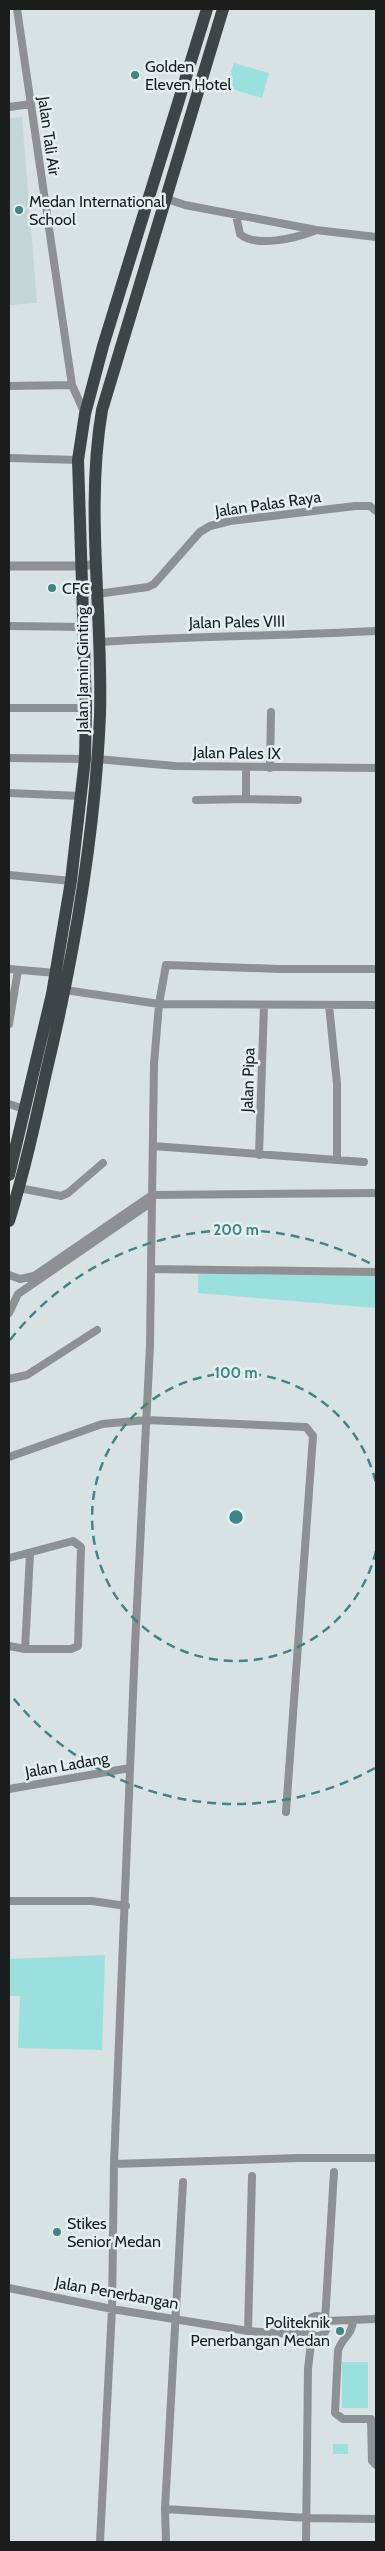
<svg xmlns="http://www.w3.org/2000/svg" width="385" height="2551" font-family="Cabin,sans-serif">
<style>
.built{fill:#c3d5d5}
.green{fill:#99e0df}
.lines{fill:none;stroke-linecap:round;stroke-linejoin:round}
.minor{stroke:#8d9191;stroke-width:8}
.tertiary{stroke:#8d9191;stroke-width:9}
.trunk{stroke:#3e4645;stroke-width:12}
.ring{fill:none;stroke:#3d8686;stroke-width:2.5;stroke-dasharray:9 6}
.poi-dot{fill:#3d8686;stroke:#e5efef;stroke-width:2}
.labels{text-anchor:middle;dominant-baseline:central;stroke-width:5;stroke-linejoin:round;paint-order:stroke}
.poi-label{font-size:16px;fill:#1a1e1d;stroke:#e5efef;text-anchor:start}
.street-label{font-size:16px;fill:#1a1e1d;stroke:#e5efef}
.centre{fill:#3d8686;stroke:#e5efef;stroke-width:2.5}
.ring-label{font-size:15px;text-anchor:middle;font-weight:bold;fill:#3d8686;stroke:#e5efef;stroke-width:5;stroke-linejoin:round;paint-order:stroke}
</style>
<rect width="100%" height="100%" fill="#d8e2e2"/>
<path class="built" d="M22,117L37,303L9,305V118Z"/>
<path class="green" d="M234,63L269,73L262,98L226,87Z
M198,1274L376,1275V1308L198,1293Z
M105,1955L102,2050L18,2048L20,1996H9V1959Z
M342,2362H368V2408H342Z
M333,2444H348V2454H333Z"/>
<g class="lines">
<path class="minor" d="M17,9L72,385L85,414
M9,107L31,104
M167,199L185,205L316,230L376,237
M236,215L240,234C256,248 296,238 314,231
M9,386L72,385
M9,458L78,460
M97,594L148,587L154,584L200,532L210,526L230,521L355,506H370L376,511
M9,626L83,627
M99,642C191,636 284,636 376,631
M9,708H86
M9,758L85,759
M97,759L175,766L376,768
M270,768L271,712
M9,793L80,796
M246,799L298,800
M196,800L246,799V768
M9,875L71,881
M9,969L56,973
M65,990L159,1004L376,1005
M329,1005L337,1084V1159
M9,1024L18,970
M9,1104L24,1109
M153,1146L364,1162
M259,1155L264,1005
M19,1188L61,1196L68,1193L103,1163
M151,1269L154,1064L159,1004L166,965L280,969H376
M9,1275L20,1279L34,1276L152,1195L376,1193
M9,1313L18,1294L152,1202
M9,1379L27,1375L97,1330
M9,1457L102,1424L146,1420L306,1427L313,1436L286,1812
M9,1558L73,1541L81,1547L78,1646L71,1649H25L9,1646
M25,1649L30,1554
M9,1789L130,1768
M9,1901H92L126,1906
M114,2164L299,2158H376
M9,2288L112,2309L248,2331L290,2334L309,2331
M307 2326a10 10 0 1 1 20 0a10 10 0 1 1-20 0Z
M325,2320L334,2172
M353,2320C353,2335 341,2338 338,2351L335,2413L343,2419H371L372,2461L376,2465
M326,2321L376,2319
M248,2331L252,2176
M165,2509L307,2518L376,2519
M100,2542L112,2309L114,2164L135,1646L150,1346L151,1269L376,1272
M166,2542L165,2509L183,2182
M306,2542L308,2369L312,2334"/>
<path class="tertiary" d="M9,566H81L97,564"/>
<path class="trunk" d="M9,1175L52,994L71,881L85,759L86,708L78,460L85,414L103,346L207,9
M9,1221C24,1173 35,1123 46,1073C74,956 95,835 100,715C103,613 85,510 102,410L223,9"/>
</g>
<g class="ring">
<path d="M376 1551A144 144 0 1 1 376 1483"/>
<path d="M375 1768A287 287 0 0 1 10 1694M10 1340A287 287 0 0 1 375 1266"/>
</g>
<g class="poi-dot">
<circle cx="135" cy="75" r="5"/>
<circle cx="19" cy="210" r="5"/>
<circle cx="52" cy="588" r="5"/>
<circle cx="57" cy="2232" r="5"/>
<circle cx="340" cy="2331" r="5"/>
</g>
<g class="labels">
<g class="poi-label">
<text x="145" y="66">Golden<tspan x="145" dy="18">Eleven Hotel</tspan></text>
<text x="29" y="201">Medan International<tspan x="29" dy="18">School</tspan></text>
<text x="62" y="588">CFC</text>
<text x="67" y="2223">Stikes<tspan x="67" dy="18">Senior Medan</tspan></text>
<text x="330" y="2322" text-anchor="end">Politeknik<tspan x="330" dy="18">Penerbangan Medan</tspan></text>
</g>
<g class="street-label">
<text transform="translate(49 136) rotate(82)">Jalan Tali Air</text>
<text transform="translate(268 504) rotate(-8)">Jalan Palas Raya</text>
<text transform="translate(237 622) rotate(-1)">Jalan Pales VIII</text>
<text transform="translate(82 670) rotate(-90)">Jalan Jamin Ginting</text>
<text transform="translate(237 753) rotate(1)">Jalan Pales IX</text>
<text transform="translate(248 1080) rotate(-88)">Jalan Pipa</text>
<text transform="translate(67 1765) rotate(-10)">Jalan Ladang</text>
<text transform="translate(117 2293) rotate(10)">Jalan Penerbangan</text>
</g>
</g>
<circle cx="236" cy="1517" r="8" class="centre"/>
<g class="ring-label">
<text x="236" y="1235">200 m</text>
<text x="236" y="1378">100 m</text>
</g>
<rect width="385" height="2551" fill="none" stroke="#1a1e1d" stroke-width="20"/>
</svg>
